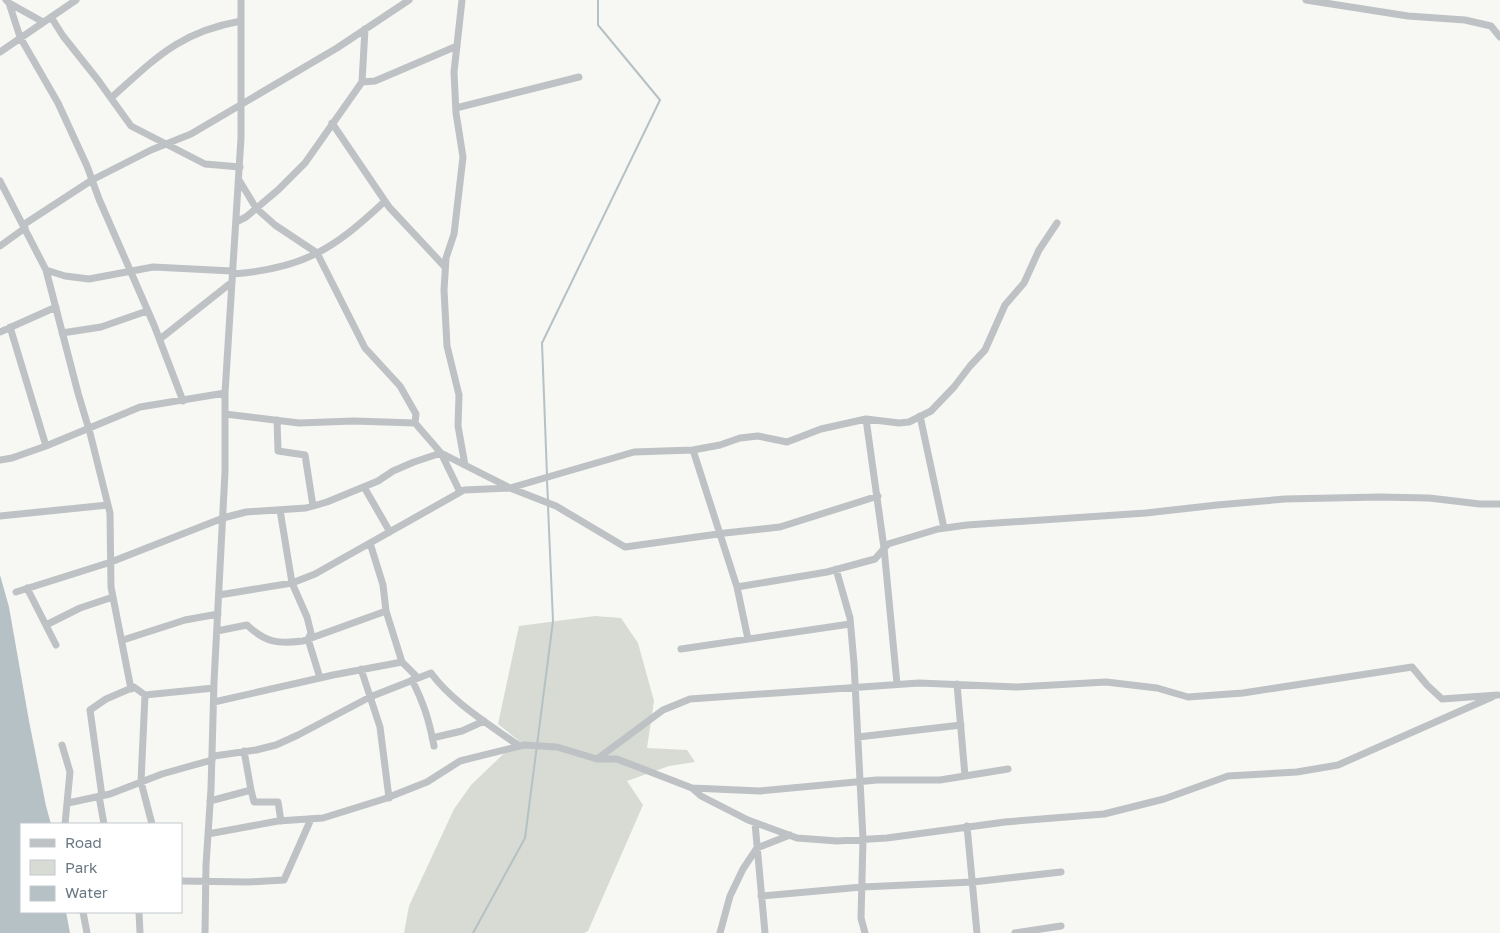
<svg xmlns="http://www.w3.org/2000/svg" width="1500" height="933" font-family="'Golos Text',sans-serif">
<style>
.green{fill:#d7dbd4}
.water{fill:#b5c1c4}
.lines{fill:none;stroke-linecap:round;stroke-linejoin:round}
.stream{stroke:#b5c1c4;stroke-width:2}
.minor{stroke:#bec2c5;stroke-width:7}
</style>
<rect width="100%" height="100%" fill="#f7f7f4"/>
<path class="green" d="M595,616L621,618L638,643L654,701L647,748L687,750L695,762L669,766L627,781L643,805L588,931L584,933H404L409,906L454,809L471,785L518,740L498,724L519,626Z"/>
<path class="water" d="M0,575L9,607L29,721L46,806L51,824H21V912H66L70,933H0Z"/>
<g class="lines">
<path class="stream" d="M547,476L542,343L660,100L598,25V0
M547,481L548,501
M473,933L525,838L553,621L548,506"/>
<path class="minor" d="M6,0L9,3L20,37L58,103L87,166L99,199L154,325L183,401
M462,0L454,72L456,113L463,157L454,234L446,258L444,290L447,346L459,395L458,426L465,465
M1306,0L1408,16L1465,20L1491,26L1500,37
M9,3L43,22
M51,17L63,36L98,80L131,126L205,164L240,167
M0,52L76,0
M362,82L375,81L457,46
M111,98C156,58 179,32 241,21
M456,108L579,77
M332,123L389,207L445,267
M239,180L256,208L275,225L317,253L365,348L400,386L416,414L415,423
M0,181L46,270L78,393L90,433L110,513L111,587L131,689
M236,222L246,217L278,190L305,163L362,82L365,29
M23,225L92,180L151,150L191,134L337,48L409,0
M0,246L25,228
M46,270L65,276L89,279L153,267L232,271
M232,274C303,269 334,249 385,201
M10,327L46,446
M0,332L56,307
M62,333L101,327L147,311
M160,339L232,282
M225,414L299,423L354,421L415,423L441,453L460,492
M920,416L944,528
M866,419L884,548L897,684
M277,420L278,451L305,455L313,506
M693,450L737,587L748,639
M0,460L12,458L46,446L140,407L225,393
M364,487L390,532
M280,510L292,583L307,617L311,633L308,639L320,678
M0,516L108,505
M370,543L383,585L386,611L402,662L418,678
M836,569L850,618L854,663L863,839L861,918L865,933
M737,587L827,572L875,559L888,544L938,529L967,525L1146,513L1217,505L1285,499L1379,497L1429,498L1480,504H1500
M27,588L56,645
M16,592L111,562L223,518L246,512L306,508L327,502L378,481L393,471L414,462L441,453L510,488L556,506L625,547L725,533L780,527L878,496
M219,595L292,583L315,574L464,490L510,488L634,452L693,450L720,445L740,438L758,436L787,442L821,429L866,419L899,423L909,422L931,411L954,387L970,366L985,350L1005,305L1024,283L1039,250L1057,223
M46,625L80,608L113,597
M217,631L247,625C266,643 278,644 303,641L386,611
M123,640L185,620L218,614
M681,649L850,624
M361,669L380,727L389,798
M412,680C424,704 429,720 434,746
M957,684L965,776
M145,695L141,782L152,824
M214,702L333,675L402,662
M858,737L961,725
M432,738L462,731L484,721
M62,745L70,772L65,824
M597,759L663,710L690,699L919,683L1017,687L1106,682L1157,688L1188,697L1243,693L1412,667L1427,685L1442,699L1498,695
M692,788L701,796L748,820L797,838L837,841L887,838L1005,822L1104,814L1164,799L1228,776L1297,772L1338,765L1492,697
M251,790L254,802H278L281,821
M99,796L104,824
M102,796L90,710L106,699L134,687L145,695L214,688
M210,801L251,790L244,751
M68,803L110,794L162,774L212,760L214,756L256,750L276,745L298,735L370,697L431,673C453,703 489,724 519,746
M755,823L765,933
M967,826L977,933
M208,834L278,821L323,818L384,799L427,782L460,761L524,745L557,747L597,759H617L692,788L760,791L877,780H940L1008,769
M181,881L248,882L284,880L311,819
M761,896L862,887L973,882L1061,872
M83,912L87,933
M139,912L140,933
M205,933L206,865L211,789L214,682L225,472V393L241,138V0
M720,933L730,896L743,869L757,848L790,835
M1015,933L1061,926"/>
</g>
<rect x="20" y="823" width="162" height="90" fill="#ffffff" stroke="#c3c9cd"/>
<rect x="30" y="839" width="25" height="8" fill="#bec2c5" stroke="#c3c9cd"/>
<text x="65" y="848" font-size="15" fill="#697882">Road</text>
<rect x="30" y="860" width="25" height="15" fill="#d7dbd4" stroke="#c3c9cd"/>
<text x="65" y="873" font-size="15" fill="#697882">Park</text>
<rect x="30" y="886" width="25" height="15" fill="#b5c1c4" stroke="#c3c9cd"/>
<text x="65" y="898" font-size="15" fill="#697882">Water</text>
</svg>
